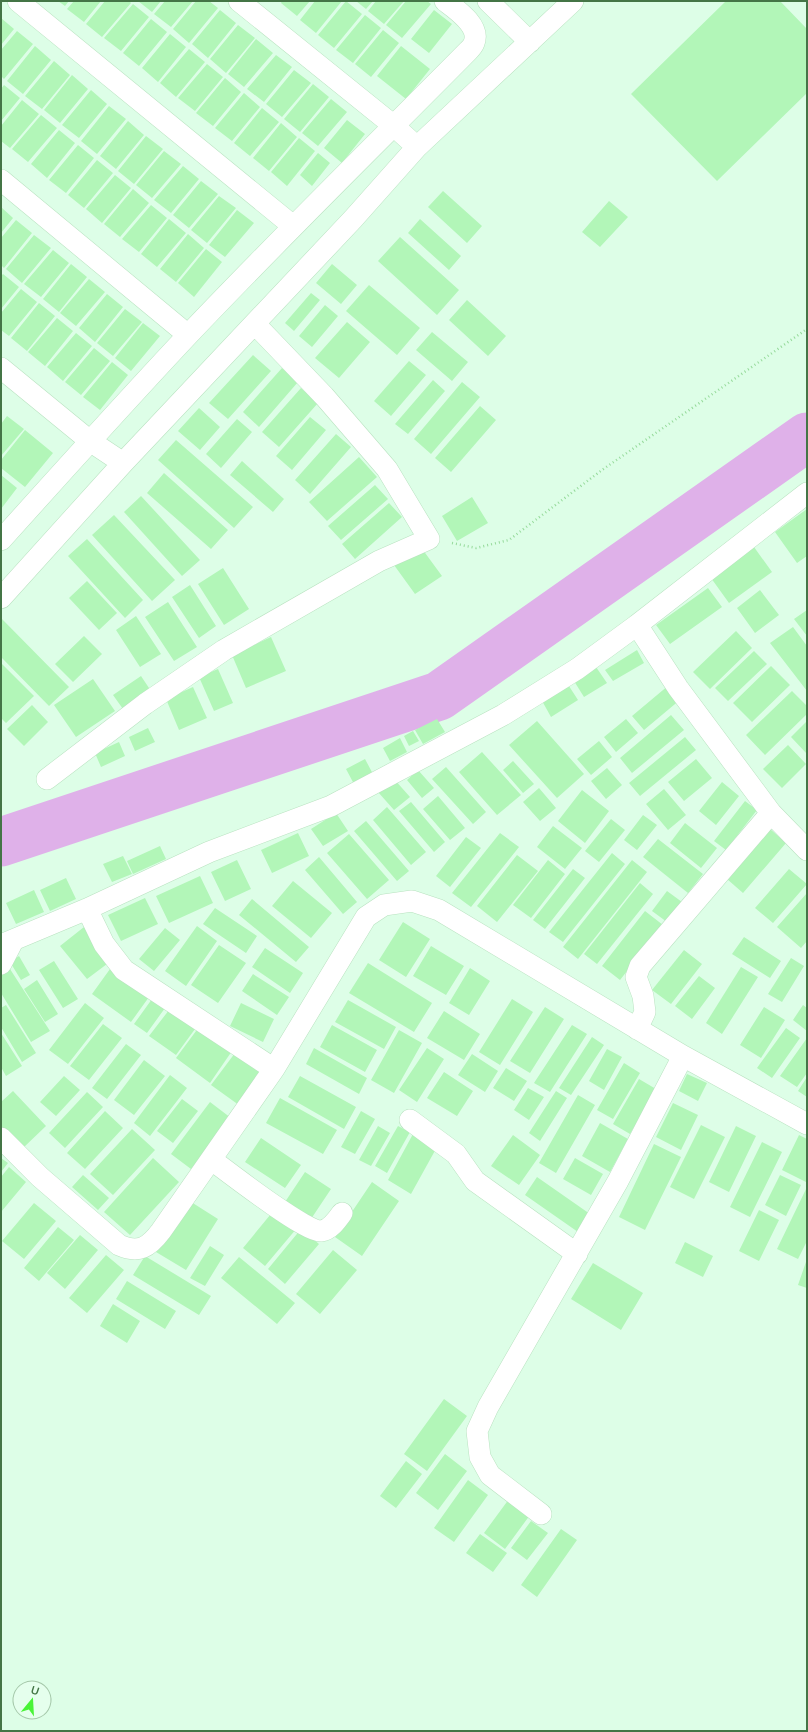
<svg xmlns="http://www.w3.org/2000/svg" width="808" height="1732" font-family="Mulish,sans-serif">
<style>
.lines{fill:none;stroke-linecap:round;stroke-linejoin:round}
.river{stroke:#dfb1e9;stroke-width:49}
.building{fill:#b2f6b8}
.minor-casing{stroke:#b9e2c0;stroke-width:22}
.path{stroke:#96da9b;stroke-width:2.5;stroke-dasharray:1 3;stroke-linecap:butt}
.minor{stroke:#fff;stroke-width:21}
</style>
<rect width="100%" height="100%" fill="#ddfee7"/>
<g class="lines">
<path class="river" d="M1,842L439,696L807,437"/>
</g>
<path class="building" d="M58,1H69L65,6Z
M74,1H101L84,22L67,9Z
M105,1H129L131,3L102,37L86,24Z
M138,1H161L152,12Z
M165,1H193L171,27L154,14Z
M196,1H209L218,8L189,43L173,29Z
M282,1H310L297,16L281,3Z
M315,1H342L316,33L300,20Z
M346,1L362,14L334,48L318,35Z
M356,1H373L366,9Z
M376,1H404L384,24L368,11Z
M406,1H427L431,4L402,38L386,25Z
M726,1H780L807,29V93L717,181L631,94Z
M133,4L149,17L121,51L104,38Z
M220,10L236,23L208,58L192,44Z
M434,10L452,24L429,53L411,39Z
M365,15L381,28L353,63L336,50Z
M1,18L14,29L1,45Z
M151,19L167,32L139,66L123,53Z
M238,25L255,38L226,73L210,59Z
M383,30L399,43L371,77L355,64Z
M17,31L33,44L4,79L1,76V50Z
M170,34L186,47L158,82L142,68Z
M256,39L273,53L244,87L228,74Z
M35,46L51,60L23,94L7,81Z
M401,46L430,69L406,99L377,76Z
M189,49L205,62L176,97L160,83Z
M276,55L292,67L264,102L247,89Z
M54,61L70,75L42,109L25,96Z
M207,64L223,77L195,111L178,98Z
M294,70L311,83L282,117L266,104Z
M72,75L88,89L60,123L44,110Z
M225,78L241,92L213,126L196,113Z
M313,84L329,97L300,132L284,119Z
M4,85L20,98L1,121V89Z
M91,90L107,104L79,138L62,125Z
M244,93L260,107L232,141L215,128Z
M331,99L347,112L318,146L302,133Z
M22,100L39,114L10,148L1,141V126Z
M109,106L126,119L97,154L81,141Z
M262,108L279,122L250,156L234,143Z
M41,115L57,128L28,162L12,149Z
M347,120L365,134L342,163L324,148Z
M128,121L144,135L116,169L100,156Z
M281,123L297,137L269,171L253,158Z
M59,130L75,143L47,178L31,164Z
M146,136L163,149L134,184L118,171Z
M299,138L315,151L287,186L271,172Z
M78,145L94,158L66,193L49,180Z
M164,151L181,164L152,198L136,185Z
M318,153L330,163L312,186L300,175Z
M97,160L113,173L84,208L68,195Z
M183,166L199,179L171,213L154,200Z
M115,175L131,188L102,223L86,209Z
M201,181L218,194L189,228L173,215Z
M133,189L149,203L120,237L104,224Z
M443,191L482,226L467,243L428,207Z
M219,196L236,208L207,243L191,230Z
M609,201L628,217L600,247L582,232Z
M151,205L167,218L139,252L122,239Z
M1,207L13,218L1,233Z
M237,210L254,223L225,257L209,245Z
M169,219L186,233L157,267L141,254Z
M420,219L461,256L449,270L408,233Z
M16,220L32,233L4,268L1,265V238Z
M188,234L204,248L176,282L160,269Z
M34,235L51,248L22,283L6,269Z
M400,237L459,290L437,315L378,261Z
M206,249L222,262L194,297L178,283Z
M53,250L69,263L41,297L24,284Z
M71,264L87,277L59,312L43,299Z
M332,264L357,285L341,304L316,283Z
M3,274L19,287L1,309V276Z
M89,279L105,292L76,326L60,313Z
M369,285L420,328L397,355L346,311Z
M21,289L37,302L9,336L1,330V313Z
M311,293L320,300L294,331L285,323Z
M107,294L123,307L95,342L79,328Z
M467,300L506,336L488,356L449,320Z
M39,303L55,316L27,351L11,338Z
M325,305L338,316L312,347L299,336Z
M125,309L142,322L113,356L97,343Z
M57,318L73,331L45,366L28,352Z
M347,322L370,342L339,378L315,358Z
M143,323L160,336L131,371L115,358Z
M432,332L468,362L452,381L416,350Z
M76,333L92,346L63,381L47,367Z
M94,348L110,361L81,395L65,382Z
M253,355L271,371L228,419L209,403Z
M409,361L426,375L391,416L374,401Z
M112,362L128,375L100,410L83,397Z
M282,368L298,382L259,427L243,412Z
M433,380L445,391L408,434L395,424Z
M462,382L480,397L431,454L414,439Z
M301,388L318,403L279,447L262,432Z
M480,406L496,420L451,472L435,458Z
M199,408L220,427L200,450L178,431Z
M7,416L24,429L1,456V424Z
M310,417L326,430L292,470L276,456Z
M237,419L252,432L221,468L206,454Z
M25,430L53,453L25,487L1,468V460Z
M336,434L351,447L310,494L295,480Z
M176,440L253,507L234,528L158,460Z
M359,457L377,477L327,521L309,502Z
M242,461L284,499L273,512L230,475Z
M164,473L228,530L211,549L147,493Z
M1,475L17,488L1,509Z
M375,485L388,499L341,540L328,526Z
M141,496L200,560L182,576L124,512Z
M472,497L488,523L457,541L442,516Z
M389,503L402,517L355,559L342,544Z
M807,509V556L797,563L775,532Z
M114,515L175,580L152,601L92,535Z
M87,539L143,600L125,618L68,556Z
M420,546L442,576L415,594L394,565Z
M754,547L772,572L729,603L711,578Z
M223,568L249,609L224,625L198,584Z
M87,581L117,613L99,630L69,598Z
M190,585L216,626L199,638L172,597Z
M708,588L722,607L670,644L656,625Z
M760,590L779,615L755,633L737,608Z
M168,602L197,647L174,661L145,617Z
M807,610V636L794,619Z
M136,616L161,654L140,667L116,630Z
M1,618L69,687L49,706L1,657Z
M793,627L807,646V691L770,643Z
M736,631L752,648L710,689L693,672Z
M84,636L102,654L73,682L55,664Z
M271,637L286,671L246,688L232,655Z
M637,650L644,663L613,681L605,670Z
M754,651L767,664L728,701L715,688Z
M1,663L34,696L6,723L1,718Z
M771,666L790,685L752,722L733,703Z
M596,667L607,683L584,697L574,681Z
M218,669L233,703L214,711L199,677Z
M141,676L151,691L123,709L113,695Z
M93,679L115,711L76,737L54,705Z
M567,683L578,700L551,717L541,699Z
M669,685L681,699L644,730L632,716Z
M193,687L207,718L179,730L166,699Z
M792,691L807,706V714L765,755L746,735Z
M32,705L48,722L24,746L7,729Z
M671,715L684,730L632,773L620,758Z
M437,719L445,732L423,744L415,730Z
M626,719L638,733L616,752L604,737Z
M537,721L584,774L557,798L509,745Z
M807,721V754L791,737Z
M148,728L155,742L135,751L129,737Z
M413,731L419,741L409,746L404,736Z
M685,737L696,750L640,796L629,783Z
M400,738L407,752L390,761L383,748Z
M599,741L612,757L591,775L577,759Z
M119,742L125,756L101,767L95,753Z
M788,745L806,764L782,788L763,769Z
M482,752L521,795L497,815L459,772Z
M365,759L373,774L354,784L346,769Z
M696,759L712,778L684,801L668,782Z
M513,761L534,784L523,793L503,770Z
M446,767L486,812L473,824L432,779Z
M607,768L622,785L606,799L591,781Z
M418,770L434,788L422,798L407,780Z
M394,779L410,797L394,810L378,792Z
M722,782L739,796L716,825L699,811Z
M539,788L556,808L540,821L523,802Z
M664,789L686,815L668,830L646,804Z
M582,790L609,811L585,843L558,821Z
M438,796L465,828L450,840L423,809Z
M745,801L757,810L726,850L714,841Z
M411,802L445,842L434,852L399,811Z
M387,807L426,852L411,865L373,820Z
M336,813L348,831L323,846L311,829Z
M643,815L657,825L637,850L624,840Z
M611,819L625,830L599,862L585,851Z
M366,821L409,871L397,881L354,831Z
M685,823L717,848L701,868L670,843Z
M553,826L582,848L565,869L537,847Z
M770,829L786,843L743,893L727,879Z
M298,833L309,856L272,873L261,850Z
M500,833L519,847L471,907L452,893Z
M349,834L389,880L367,899L327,853Z
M466,837L481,848L450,887L436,876Z
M658,839L703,874L688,893L643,857Z
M160,846L166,859L133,874L127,861Z
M612,853L625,864L563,942L549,932Z
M517,855L538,871L497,922L477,906Z
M123,856L132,874L112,882L103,864Z
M319,857L357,902L343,914L305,870Z
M237,860L251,889L225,901L211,872Z
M548,860L565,874L531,918L513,905Z
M632,860L647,872L578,959L563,947Z
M573,869L585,878L545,929L533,920Z
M789,869L807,884L773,923L755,908Z
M200,876L213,903L169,923L156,896Z
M66,878L76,899L50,911L40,890Z
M293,881L332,913L311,938L272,906Z
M640,883L653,894L597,964L584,954Z
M34,890L44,912L16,924L6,903Z
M667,891L682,902L667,922L652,911Z
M807,893V941L801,948L777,927Z
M145,898L158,924L121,941L108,915Z
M252,899L309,947L296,962L239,915Z
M215,908L257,936L246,953L203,924Z
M645,911L663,925L620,980L602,966Z
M403,922L430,939L406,977L379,960Z
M197,926L217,941L186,986L165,971Z
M84,927L111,961L87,979L60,946Z
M165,928L180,940L154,971L139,959Z
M744,937L781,961L770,978L732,954Z
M219,945L246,963L218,1003L191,985Z
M431,946L464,966L446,995L413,976Z
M265,948L303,973L290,993L252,967Z
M684,950L702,964L671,1004L652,990Z
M19,956L30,975L21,980L10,962Z
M791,958L804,966L782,1002L768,994Z
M54,961L78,999L63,1008L39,970Z
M368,963L432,1003L414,1032L349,993Z
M741,967L758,977L722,1034L706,1023Z
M470,968L490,981L469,1015L449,1003Z
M10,969L50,1031L31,1042L1,993V975Z
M110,969L149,997L131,1022L92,994Z
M253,974L289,997L277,1015L242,991Z
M699,976L715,988L692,1019L675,1006Z
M37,980L58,1014L45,1022L24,989Z
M152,999L165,1008L147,1033L134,1024Z
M512,999L533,1012L500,1065L479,1052Z
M348,1000L396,1027L384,1049L335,1022Z
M85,1003L104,1018L68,1064L49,1050Z
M241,1003L274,1019L263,1042L230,1026Z
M6,1005L36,1053L22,1062L1,1027V1008Z
M803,1005L807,1008V1031L793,1020Z
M545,1007L564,1019L530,1073L510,1061Z
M764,1007L785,1020L761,1058L740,1045Z
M169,1010L195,1029L176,1055L149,1036Z
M444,1011L480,1034L464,1060L427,1038Z
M103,1024L122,1038L89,1080L70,1066Z
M332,1025L377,1050L365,1072L320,1047Z
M572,1025L587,1034L550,1092L534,1083Z
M199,1027L232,1051L210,1083L176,1058Z
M786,1028L800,1038L772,1078L757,1068Z
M399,1030L422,1043L394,1093L371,1080Z
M1,1033L22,1066L6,1076L1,1067Z
M592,1037L604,1045L571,1095L559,1088Z
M807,1038V1073L797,1087L780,1076Z
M126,1044L141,1055L107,1099L92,1088Z
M314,1048L367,1078L359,1094L306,1064Z
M427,1048L444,1059L417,1102L399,1090Z
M607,1049L622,1057L604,1090L589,1081Z
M235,1053L267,1076L243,1108L211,1085Z
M472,1054L498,1071L485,1092L458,1075Z
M144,1060L165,1076L134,1115L114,1100Z
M624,1063L640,1073L613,1119L597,1110Z
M506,1068L527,1081L514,1101L493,1088Z
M444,1072L473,1091L457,1116L427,1098Z
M687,1074L707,1083L698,1101L679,1091Z
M170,1075L187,1088L150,1136L134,1123Z
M64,1076L80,1090L56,1116L40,1102Z
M300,1076L356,1107L344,1129L288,1097Z
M807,1077V1097L798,1091Z
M639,1079L656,1089L630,1134L613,1124Z
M528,1088L544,1097L529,1120L514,1110Z
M13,1091L46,1126L22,1149L1,1127V1102Z
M556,1091L567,1098L540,1141L529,1133Z
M87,1092L103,1107L65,1148L49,1133Z
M578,1095L595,1105L556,1173L539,1163Z
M280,1098L337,1130L323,1154L266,1123Z
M182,1099L198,1111L173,1143L157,1131Z
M210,1102L231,1118L191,1169L171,1154Z
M673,1103L698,1115L681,1150L656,1137Z
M105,1111L123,1128L85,1169L67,1153Z
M361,1111L375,1119L355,1154L341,1147Z
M600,1123L628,1139L610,1172L582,1156Z
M701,1125L725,1137L694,1199L670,1187Z
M378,1126L390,1133L371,1166L359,1160Z
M398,1126L410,1132L387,1173L375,1166Z
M736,1126L756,1136L729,1192L709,1182Z
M132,1129L155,1150L113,1195L90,1174Z
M413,1134L437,1147L411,1194L388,1180Z
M513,1135L540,1155L519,1185L491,1166Z
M799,1135L807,1139L806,1182L782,1170Z
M261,1138L301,1165L285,1188L245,1162Z
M762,1142L782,1152L750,1217L730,1207Z
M654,1144L681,1157L645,1230L619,1217Z
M1,1158L8,1163L1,1172Z
M153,1158L179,1182L130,1235L104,1212Z
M575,1158L603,1174L591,1195L563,1179Z
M9,1167L26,1182L1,1212V1177Z
M305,1172L331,1189L311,1219L285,1202Z
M83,1175L109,1198L98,1210L72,1187Z
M780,1175L801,1185L786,1216L765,1205Z
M537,1177L590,1214L578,1232L525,1195Z
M372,1182L399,1201L362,1256L335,1237Z
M807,1187V1241L798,1259L777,1249Z
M188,1200L218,1219L186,1270L156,1252Z
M34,1203L56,1221L24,1259L2,1241Z
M275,1209L297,1228L265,1266L243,1248Z
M759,1210L779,1220L759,1261L739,1251Z
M58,1227L74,1240L39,1281L24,1268Z
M301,1229L319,1244L285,1284L268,1269Z
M80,1235L98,1250L65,1289L47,1273Z
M685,1242L713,1256L703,1277L675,1263Z
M210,1246L224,1255L205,1286L190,1278Z
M333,1250L357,1270L320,1314L296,1294Z
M106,1255L124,1270L87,1313L69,1298Z
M145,1256L211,1296L199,1315L133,1275Z
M239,1257L295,1303L277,1324L221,1278Z
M807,1259V1288L798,1285Z
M593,1263L643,1293L621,1330L571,1299Z
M127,1281L176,1311L165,1329L116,1299Z
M113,1304L140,1321L127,1343L100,1326Z
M444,1399L467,1416L427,1471L404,1454Z
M445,1454L467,1471L438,1510L416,1493Z
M406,1461L422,1474L396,1508L380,1496Z
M468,1480L488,1495L454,1542L434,1528Z
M509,1499L530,1515L505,1549L484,1533Z
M531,1521L548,1533L527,1560L511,1548Z
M561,1529L577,1540L537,1597L521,1585Z
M480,1534L507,1553L493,1572L466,1553Z"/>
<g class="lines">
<defs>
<path id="minor" d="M18,1L293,226
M239,1L394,126L417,147
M488,1L530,42
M1,180L188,335
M1,368L90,441L123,463
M1,540C63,471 125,402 189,334C280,238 375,145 468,51C470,49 473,46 474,43C481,26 457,10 445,1
M1,598L123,463L353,219L417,147L573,1
M637,625L678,688L771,813L807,850
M47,779L145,704L224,650L379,561L429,539L387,469L324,396L255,324
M87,909L104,944L124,970L274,1069
M1,945L87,909L209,852L331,806L503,715L577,669L637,625L807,493
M1,964L13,941
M637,1029L645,1012L643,996L636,977L640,966L771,813
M410,1120L456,1154L475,1181L577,1254
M1,1138L40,1177L119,1245C139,1254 149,1247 161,1231L274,1069L366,917L384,905L412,901L439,910L683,1056L807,1124
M212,1160C228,1172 307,1233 321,1231C330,1230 337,1220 342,1213
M541,1514L490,1475L480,1457L477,1431L488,1407L618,1181L683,1056"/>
</defs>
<use href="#minor" class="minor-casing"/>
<path class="path" d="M452,543L476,548L509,540L602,470L807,329"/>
<use href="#minor" class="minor"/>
</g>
<rect width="808" height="1732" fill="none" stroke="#447546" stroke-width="4"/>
<g transform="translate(32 1700) rotate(18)"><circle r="19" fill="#e5ffed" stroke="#a5c8aa"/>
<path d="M0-3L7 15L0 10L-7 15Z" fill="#49f437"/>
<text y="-6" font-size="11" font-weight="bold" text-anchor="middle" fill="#447546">U</text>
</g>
</svg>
